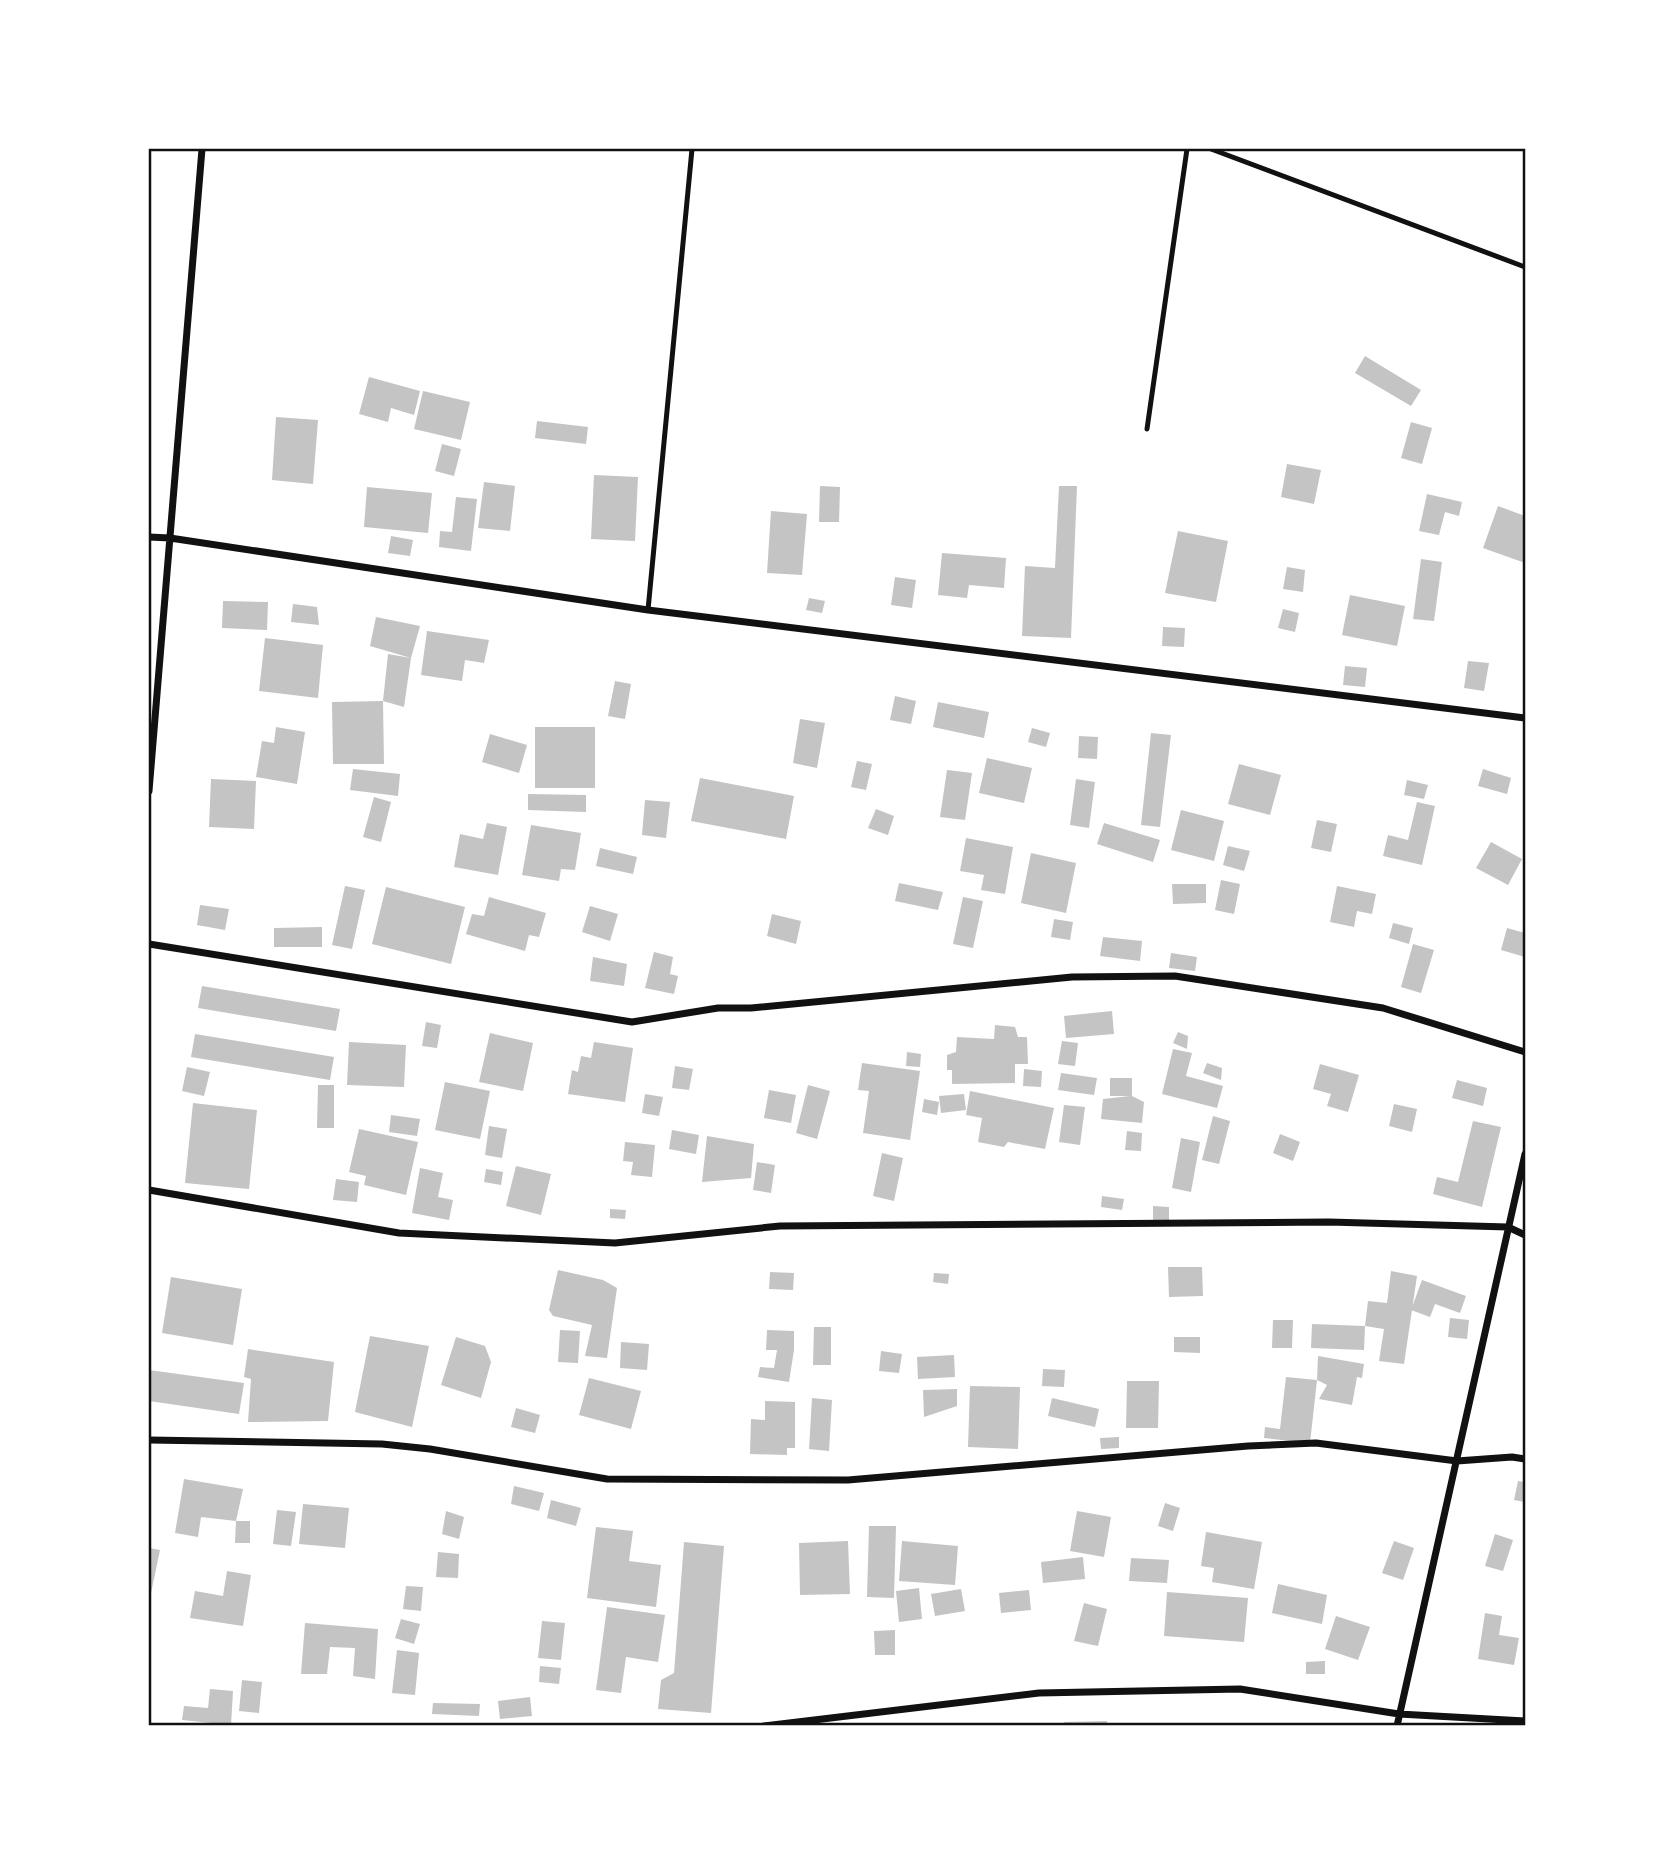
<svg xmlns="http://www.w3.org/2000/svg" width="1674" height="1875" font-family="Lato,sans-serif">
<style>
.building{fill:#c4c4c4}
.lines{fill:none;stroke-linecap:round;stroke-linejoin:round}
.service{stroke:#111;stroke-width:5}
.minor{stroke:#111;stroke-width:7}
.neatline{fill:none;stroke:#111;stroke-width:2.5}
</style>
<rect width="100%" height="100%" fill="#fff"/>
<path class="building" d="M1365,356L1421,390L1411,406L1355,373Z
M369,377L420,391L414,415L391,408L388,422L359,414Z
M423,391L470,402L461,440L414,429Z
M276,417L318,420L313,484L272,480Z
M537,421L588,427L586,444L535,438Z
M1411,422L1432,428L1422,464L1401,458Z
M442,444L461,449L454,476L435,471Z
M1287,464L1321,470L1314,504L1281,497Z
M594,475L638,477L635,541L591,539Z
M484,482L515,486L510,531L478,528Z
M820,486L840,487L839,522H819Z
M1059,486H1077L1071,638L1022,636L1025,566L1055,568Z
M367,487L432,493L428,533L364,527Z
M1427,494L1462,502L1459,516L1445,512L1439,535L1419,531Z
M456,497L477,499L471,551L439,547L440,531L452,532Z
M1498,506L1525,516V563L1483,548Z
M771,511L807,514L802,575L767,573Z
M1178,531L1228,541L1216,602L1165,593Z
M391,536L413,540L410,556L388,553Z
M942,553L1006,558L1004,588L969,585L967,598L938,595Z
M1421,559L1442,562L1434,621L1413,619Z
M1287,567L1305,570L1303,592L1283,589Z
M895,577L916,580L912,608L891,605Z
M1350,595L1405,606L1397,646L1342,635Z
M809,598L825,601L822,613L806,610Z
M223,601L268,602L267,630L222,628Z
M293,604L317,607L319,625L291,622Z
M1283,609L1299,613L1295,632L1278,628Z
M376,617L420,626L411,658L370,646Z
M1163,627L1185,628L1184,647L1162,646Z
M427,631L489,640L484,663L465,660L462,681L421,675Z
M265,638L323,645L318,698L259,691Z
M388,654L411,658L404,707L383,701Z
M1468,661L1489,663L1484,691L1464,688Z
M1345,666L1367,668L1365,687L1343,685Z
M615,681L631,684L625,719L608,716Z
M895,696L916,701L911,724L890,720Z
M383,701L384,764H333L332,702Z
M938,702L989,712L984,738L933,727Z
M800,719L825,723L817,768L793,763Z
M276,727L305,732L297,784L256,777L262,741L274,743Z
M535,727H595V788H535Z
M1032,728L1050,733L1046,747L1028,742Z
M1151,733L1171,735L1160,827L1141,825Z
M490,734L527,745L519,773L482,762Z
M1079,736L1098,737L1097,759L1078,758Z
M987,758L1032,768L1024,803L979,793Z
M857,761L872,764L866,790L851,787Z
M1239,764L1281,775L1270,815L1228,804Z
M353,769L400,774L398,796L350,790Z
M1483,769L1511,778L1507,794L1478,786Z
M947,770L972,773L965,820L940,817Z
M700,778L794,796L786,839L691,821Z
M211,779L256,781L254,829L209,827Z
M1076,779L1095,782L1089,828L1070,825Z
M1407,780L1428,785L1424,799L1404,795Z
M528,794L586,795V812L528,810Z
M374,797L391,802L381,842L363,837Z
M645,800L670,802L666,838L642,835Z
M1417,802L1435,806L1422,865L1383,856L1388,835L1408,840Z
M876,809L894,816L888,835L868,828Z
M1181,810L1224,821L1214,861L1171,850Z
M1317,820L1337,824L1331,852L1311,848Z
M487,823L507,827L498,875L454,867L460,834L483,839Z
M1104,823L1160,840L1153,862L1097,844Z
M531,825L581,833L575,870L561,869L559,881L522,875Z
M966,838L1013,847L1005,894L981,890L984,875L960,871Z
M1491,842L1522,859L1508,885L1476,868Z
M1228,846L1250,851L1244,871L1223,865Z
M600,848L637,857L633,874L596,866Z
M1031,853L1076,863L1066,913L1021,903Z
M1221,880L1240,884L1234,914L1215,910Z
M899,883L943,892L938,910L895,901Z
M1172,884H1206V903L1173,904Z
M345,886L365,890L352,949L332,945Z
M1337,886L1376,894L1372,914L1357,911L1354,927L1330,922Z
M386,887L465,907L451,964L372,944Z
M489,897L546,913L539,937L529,935L525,951L466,934L472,914L484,916Z
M963,897L983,901L973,948L953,944Z
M200,905L229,909L225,930L197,925Z
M590,906L618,914L610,941L582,932Z
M772,914L801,921L796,944L767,936Z
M1054,919L1073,922L1070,940L1051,937Z
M1393,923L1413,928L1409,944L1389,938Z
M322,927V947H274V928Z
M1507,928L1525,933V957L1501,950Z
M1103,937L1142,941L1140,961L1100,956Z
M1413,944L1434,950L1421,993L1401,987Z
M654,952L673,957L670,974L678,976L674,994L645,988Z
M1171,953L1197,957L1195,971L1169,968Z
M593,957L627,964L624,986L590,981Z
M202,986L340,1009L336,1031L198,1008Z
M1112,1011L1114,1034L1066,1038L1064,1016Z
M426,1022L441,1025L437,1048L422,1046Z
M995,1025L1015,1027L1018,1037H1027L1028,1064H1015V1083L952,1084V1070H947V1055L956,1052L957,1037L994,1039Z
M1178,1032L1188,1036L1187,1049L1173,1043Z
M490,1033L533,1043L523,1091L479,1082Z
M195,1034L334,1057L330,1080L191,1057Z
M1062,1041L1078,1043L1075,1066L1058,1064Z
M349,1042L406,1045L404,1087L347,1085Z
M594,1042L633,1048L625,1102L568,1094L572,1070L578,1072L581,1056L591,1058Z
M1173,1049L1192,1053L1186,1076L1223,1086L1217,1108L1162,1094Z
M907,1052L921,1054L920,1067L906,1066Z
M862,1063L920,1071L910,1140L863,1133L869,1091L858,1090Z
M1207,1063L1222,1068L1221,1080L1203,1073Z
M1320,1064L1359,1075L1348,1112L1327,1106L1331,1094L1313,1089Z
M675,1066L693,1069L689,1090L672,1088Z
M187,1067L210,1072L204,1096L182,1091Z
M1024,1069L1042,1071L1041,1087L1023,1086Z
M1061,1073L1097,1078L1094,1095L1058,1090Z
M1110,1078H1132V1096L1144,1102L1142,1123L1101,1119L1103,1099L1130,1096H1110Z
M1457,1080L1487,1088L1483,1106L1452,1098Z
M445,1082L490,1091L480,1139L435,1130Z
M318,1085H334V1128H317Z
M808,1085L830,1091L817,1139L796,1133Z
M769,1090L796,1095L791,1123L764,1118Z
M970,1091L1054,1108L1045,1149L1008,1142L1004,1147L978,1142L982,1118L966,1115Z
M645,1094L663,1097L659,1116L642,1113Z
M964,1094L966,1110L941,1113L939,1096Z
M924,1099L939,1102L937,1115L922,1112Z
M193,1103L257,1110L249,1189L185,1183Z
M1394,1104L1417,1109L1412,1132L1389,1126Z
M1064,1105L1085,1107L1080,1145L1059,1142Z
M391,1115L420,1119L417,1136L389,1132Z
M1213,1116L1230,1121L1219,1164L1202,1160Z
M1473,1121L1501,1127L1482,1207L1433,1194L1437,1177L1458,1182Z
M489,1126L507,1129L502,1158L485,1155Z
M359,1129L418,1142L406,1195L364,1185L366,1176L349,1172Z
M672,1130L699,1135L696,1154L669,1149Z
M1127,1131L1142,1133L1141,1151L1125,1150Z
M1280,1134L1300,1142L1293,1161L1273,1153Z
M707,1136L754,1144L751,1178L702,1182Z
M1181,1138L1200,1142L1191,1192L1172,1188Z
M625,1142L655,1145L652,1177L631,1175L633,1162L623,1161Z
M882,1153L903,1158L894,1201L873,1196Z
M757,1162L775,1165L771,1193L753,1190Z
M516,1166L551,1174L541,1215L506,1206Z
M420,1168L443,1173L438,1197L453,1200L449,1220L412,1213Z
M486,1169L503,1172L501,1185L484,1182Z
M336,1179L359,1182L357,1202L333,1200Z
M1102,1196L1124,1199L1122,1210L1101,1207Z
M1153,1206L1169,1207V1220H1153Z
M610,1209L626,1210L625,1219L610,1218Z
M1168,1267H1202L1203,1296L1169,1297Z
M558,1270L603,1280L617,1288L607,1358L585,1356L592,1325L553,1316L549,1310Z
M1391,1271L1417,1276L1404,1364L1379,1361L1384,1329L1365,1326L1368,1301L1387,1303Z
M770,1272L794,1273L793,1290L769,1289Z
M934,1273L949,1274L948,1284L933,1282Z
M171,1277L242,1289L233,1345L162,1333Z
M1422,1280L1466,1296L1460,1313L1435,1304L1430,1317L1411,1310Z
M1450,1318L1469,1320L1467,1339L1448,1337Z
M1273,1320H1293L1292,1348H1272Z
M1312,1324L1365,1326L1364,1350L1311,1348Z
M814,1327H831V1365H813Z
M560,1330L580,1331L578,1363L558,1362Z
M767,1330L794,1331V1350L789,1382L758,1377L760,1367L774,1368L777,1350H766Z
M370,1336L429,1346L412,1427L355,1412Z
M456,1337L485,1346L491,1362L481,1398L441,1385Z
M1174,1337H1200V1353L1174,1352Z
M621,1342L649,1344L647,1370L620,1368Z
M248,1349L334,1362L328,1421L248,1422L251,1379L244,1377Z
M881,1351L902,1354L899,1373L879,1371Z
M954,1355L955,1377L918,1379L917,1357Z
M1318,1356L1364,1364L1362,1378L1357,1377L1352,1405L1319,1399L1327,1385L1317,1380Z
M1043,1369L1065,1370L1064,1387L1042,1386Z
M149,1370L244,1383L239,1414L149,1401Z
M1286,1377L1317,1380L1310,1443L1264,1438L1265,1427L1280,1429Z
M589,1378L641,1391L631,1429L579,1415Z
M1127,1381H1159L1158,1428H1126Z
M970,1386L1020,1387L1018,1449L968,1447Z
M957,1389V1406L924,1417L923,1390Z
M812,1398L832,1400L829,1451L809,1449Z
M1052,1398L1099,1409L1095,1427L1048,1416Z
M765,1401L795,1402V1448H787V1455L750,1454L751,1419L765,1420Z
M516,1408L540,1415L535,1433L511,1427Z
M1119,1437V1448L1101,1449L1100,1438Z
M184,1479L243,1489L236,1521L201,1517L198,1537L175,1533Z
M1518,1481L1525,1482V1502L1514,1500Z
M514,1486L544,1493L539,1511L511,1504Z
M551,1500L581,1508L576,1526L547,1518Z
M1165,1503L1180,1508L1173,1531L1158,1526Z
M303,1504L349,1508L345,1548L299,1544Z
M277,1510L296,1512L291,1546L273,1544Z
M446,1511L464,1517L459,1539L442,1534Z
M1077,1511L1111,1517L1104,1557L1070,1551Z
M236,1521H250V1543H235Z
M869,1526H896L894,1598L867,1597Z
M596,1527L633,1531L629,1561L661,1565L656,1607L587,1598Z
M1206,1532L1262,1542L1254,1589L1212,1582L1214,1568L1201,1566Z
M1495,1534L1513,1540L1503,1571L1485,1566Z
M848,1541L850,1594L800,1595L799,1543Z
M902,1541L958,1546L955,1585L899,1581Z
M1394,1541L1414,1548L1403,1580L1382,1573Z
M684,1542L724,1546L711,1713L658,1709L661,1680L674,1673Z
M149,1548L160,1550L150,1598H149Z
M438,1552L459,1554L458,1578L436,1577Z
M1083,1557L1085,1579L1043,1583L1041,1562Z
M1131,1558L1169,1560L1167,1583L1129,1581Z
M227,1571L251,1575L243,1626L190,1618L195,1591L223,1596Z
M1278,1584L1327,1595L1322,1624L1272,1613Z
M406,1586L423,1587L421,1611L403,1609Z
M919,1588L922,1619L899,1622L896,1591Z
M961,1589L965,1611L935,1616L931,1594Z
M1029,1590L1031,1610L1001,1613L999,1593Z
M1167,1592L1248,1598L1244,1642L1164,1636Z
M1084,1603L1107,1609L1098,1646L1074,1641Z
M607,1607L665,1615L658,1662L626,1657L621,1693L596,1690Z
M1485,1613L1502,1616L1499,1635L1519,1638L1514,1665L1478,1659Z
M1336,1616L1370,1627L1358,1660L1325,1649Z
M401,1619L420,1624L414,1644L395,1638Z
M542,1621L565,1623L561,1660L538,1658Z
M305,1623L378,1629L375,1679L353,1676L355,1648L330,1647L327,1674H301Z
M895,1630V1655H875L874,1631Z
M397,1650L419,1653L415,1695L392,1693Z
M1325,1661V1674H1306V1662Z
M540,1666L561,1668L559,1684L539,1682Z
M242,1680L262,1682L259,1713L239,1711Z
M210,1689L233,1691L231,1725L182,1720L184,1706L208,1708Z
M530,1697L532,1716L500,1719L498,1701Z
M433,1703L480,1704L479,1716L432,1714Z
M1107,1721V1726H1064V1722Z"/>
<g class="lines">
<path class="service" d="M1211,149L1525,267
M1147,429L1187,149
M648,610L692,149"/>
<path class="minor" d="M149,537L170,538L648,610L1525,718
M149,791L202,149
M149,944L632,1022L718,1008H751L1072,977L1175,976L1383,1008L1525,1052
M149,1190L399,1233L615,1243L780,1226L1329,1222L1508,1227L1525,1235
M149,1440L382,1444L430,1449L607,1479L848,1480L1248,1446L1316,1443L1457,1461L1512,1457L1525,1459
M764,1726L1039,1693L1240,1689L1399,1714L1525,1721
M1397,1726L1525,1154"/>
</g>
<rect width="1674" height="1875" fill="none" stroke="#ffffff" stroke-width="301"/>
<rect x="150" y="150" width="1374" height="1574" class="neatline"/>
</svg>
